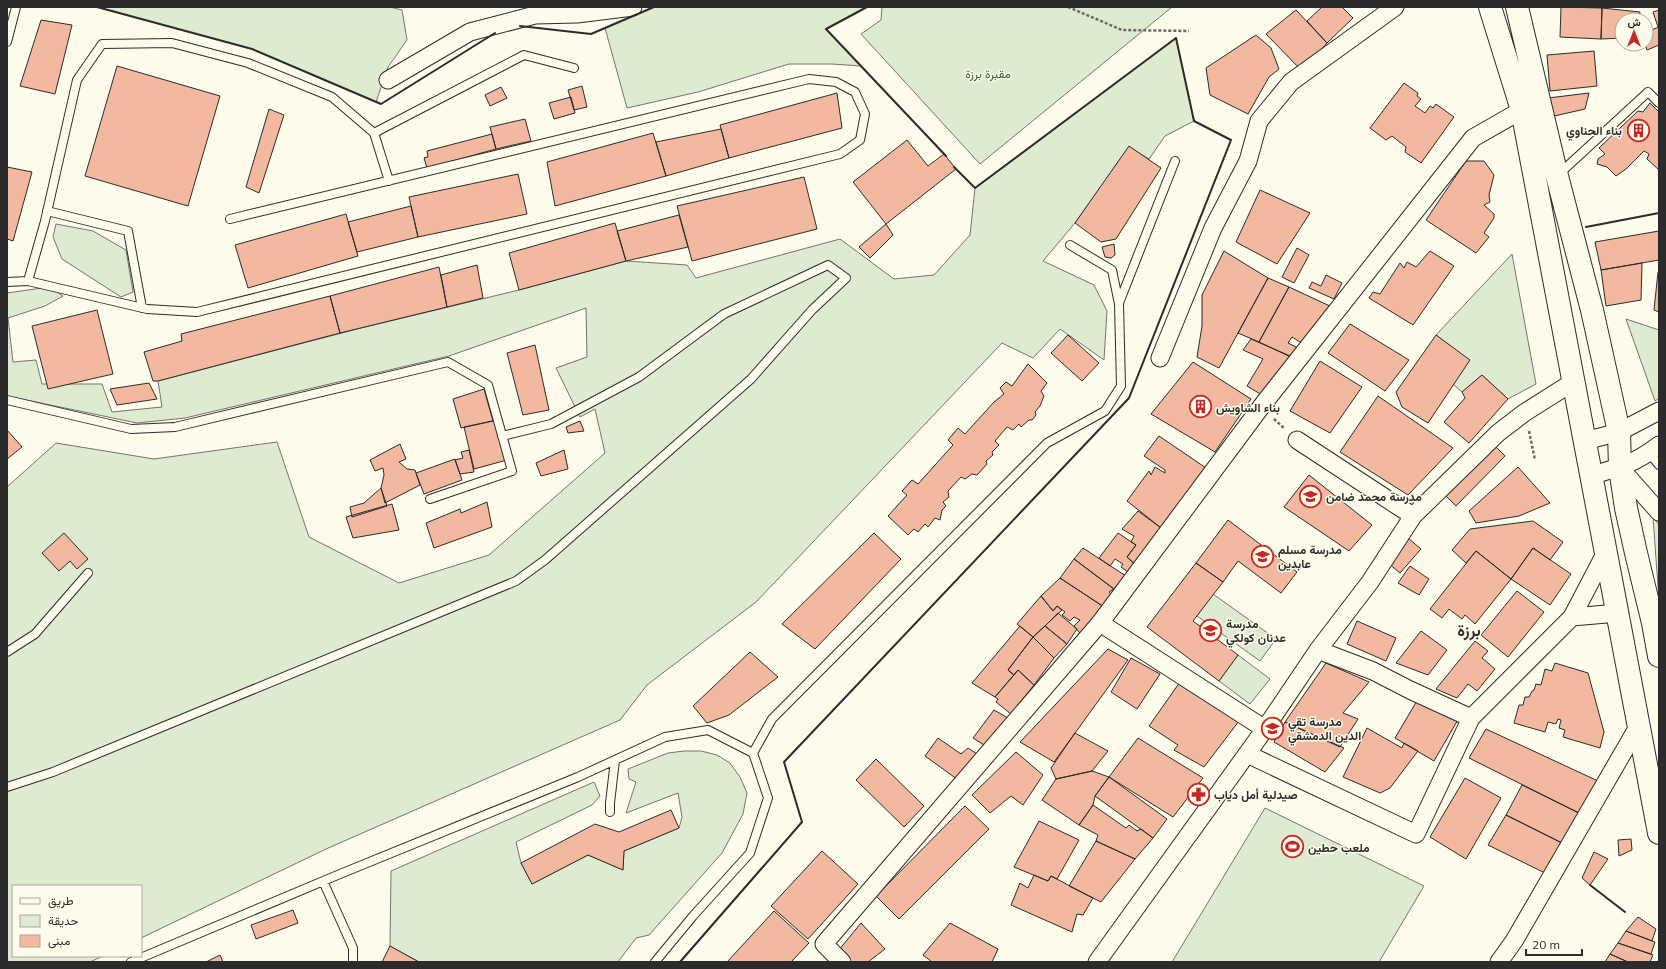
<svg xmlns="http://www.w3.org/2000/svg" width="1666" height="969" font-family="Mulish,Vazirmatn,sans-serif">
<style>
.green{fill:#deebd1;stroke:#74746e}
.building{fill:#f2b8a0;stroke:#2b2b2b}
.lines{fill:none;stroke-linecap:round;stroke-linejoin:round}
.lane-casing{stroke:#2b2b2b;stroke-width:10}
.street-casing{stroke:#2b2b2b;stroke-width:19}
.primary-casing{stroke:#2b2b2b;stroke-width:24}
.path{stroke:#6a6964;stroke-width:2.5;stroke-dasharray:3 2;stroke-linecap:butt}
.lane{stroke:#fdfbea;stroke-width:8}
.street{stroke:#fdfbea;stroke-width:17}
.primary{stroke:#fdfbea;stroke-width:22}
.wall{stroke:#2b2b2b;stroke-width:2}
.labels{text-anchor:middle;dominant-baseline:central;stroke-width:3;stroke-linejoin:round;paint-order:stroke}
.park-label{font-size:12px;fill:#34623c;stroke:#fdfbea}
.poi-label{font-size:12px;font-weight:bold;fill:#2b2b2b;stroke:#fdfbea;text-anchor:start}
.district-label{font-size:16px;font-weight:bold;fill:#2b2b2b;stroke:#fdfbea}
</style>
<rect width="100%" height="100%" fill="#fdfbea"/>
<path class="green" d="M97,7H390L402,10L407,40L388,67L376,102L252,49Z
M654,7H867L826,29L861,66L832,64H789L698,92L627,108L605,28Z
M882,7H1172L980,164L861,34L881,20Z
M1176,38L1194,121L1165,136L1149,159L1129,147L1075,223L1043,261L1094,285L1107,311L1104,360L1060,329L1033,358L1002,343L756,602L647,685L620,720L326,849L141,938V886H13V956H103L90,962H7V487L56,443L154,459L277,442L309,537L399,583L489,555L605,453L595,409L580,417L556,368L587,357L586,308L449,356L185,418L137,423L7,396V293L49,287L63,296L45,306L8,318L13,362L36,360L42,384H102L112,412L162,407L158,381L361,328L519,290L626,261L687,265L696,278L840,239L894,279L934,275L970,235L975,188Z
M56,224L93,231L126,250L133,292L121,297L62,259L53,237Z
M1512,254L1536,384L1508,399L1482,375L1462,392L1453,384L1469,360L1436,335Z
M1626,319L1659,330V398L1655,401Z
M1653,517L1659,525V600Z
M1213,594L1276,639L1260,661L1197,616Z
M1238,655L1270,679L1250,704L1219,681Z
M684,751H701L717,755L730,763L740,777L747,793L743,814L722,853L649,935L636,938L618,962H419L390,946L391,871L594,782L600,796L592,805L516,842L521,863L532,884L588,855L623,870L624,851L679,828L682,817L678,793L626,813L636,782L629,779L628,769L668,753Z
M1265,808L1424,886L1379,962H1172Z"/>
<path class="building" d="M1322,7H1342L1353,18L1327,43L1307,21Z
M1561,7L1602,8L1601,39L1560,37Z
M1602,8L1640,12L1639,20H1622V38L1601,39Z
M1296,10L1327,43L1302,71L1266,34Z
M1659,10V27H1658L1653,12Z
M41,20L72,25L55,94L20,86Z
M1659,27V45L1647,50L1645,44L1646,32Z
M1256,35L1271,48L1279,69L1269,77L1248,114L1210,95L1206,68Z
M1594,51L1597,86L1550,91L1547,55Z
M117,66L220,96L188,206L85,176Z
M1404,83L1418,93L1417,96L1421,99L1415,106L1425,113L1430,106L1433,108L1436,104L1454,117L1421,163L1405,152L1406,147L1392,136L1386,140L1370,128Z
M582,86L587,107L574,110L568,90Z
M501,87L507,98L490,106L485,95Z
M837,93L842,128L729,158L720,125Z
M1589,93L1585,109L1550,117L1548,98Z
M571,97L575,113L554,119L549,103Z
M1650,103L1659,112V170L1647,159L1649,154L1644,151L1626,169L1616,176L1607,167L1597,164L1598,159L1605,154L1599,148L1638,111L1643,112Z
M269,109L284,115L259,193L246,187Z
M525,119L531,141L496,149L490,127Z
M721,129L729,158L666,176L656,142Z
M653,133L666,176L555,206L547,162Z
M492,134L496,149L427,168L424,158L428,157L427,151Z
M907,140L928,166L944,154L956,169L886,224L853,182Z
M1129,146L1161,168L1116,239L1101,242L1075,223Z
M1466,161H1484L1494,175L1489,195L1490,202L1484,205L1494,214V218L1484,233L1489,237L1476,253L1426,220Z
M7,167L32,172L13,241L7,239Z
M518,174L527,214L418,237L409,197Z
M804,177L817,229L692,261L677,206Z
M1260,190L1310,213L1277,264L1236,242Z
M411,206L418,237L357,252L348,222Z
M346,214L358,256L248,288L235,245Z
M679,215L688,247L626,261L617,231Z
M615,223L626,261L519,290L509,253Z
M886,224L893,235L870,258L859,247Z
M1659,231V260L1601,270L1595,242Z
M1114,244L1115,255L1111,258L1105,257L1102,247Z
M1297,248L1309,255L1294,283L1282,277Z
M1224,251L1268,278L1219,368L1197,357L1202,326V295Z
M1430,251L1454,266L1413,325L1369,298L1373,292L1380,294L1400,263L1404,268L1407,262L1416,267Z
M1642,263L1641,300L1606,306L1601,270Z
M477,265L483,298L447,307L441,275Z
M439,267L447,307L340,333L330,296Z
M1658,272H1659V312L1654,310Z
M1326,275L1342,283L1334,299L1309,288L1312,282L1321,286Z
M1268,278L1289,287L1259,342L1238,333Z
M1289,287L1332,307L1305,345L1292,337L1288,343L1300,349L1295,359L1259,342Z
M330,296L340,333L158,381H153L144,352L182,341L181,334Z
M97,310L113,374L48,389L32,326Z
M1350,324L1409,360L1385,391L1328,353Z
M1068,335L1099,363L1082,381L1051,353Z
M1436,335L1470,360L1428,423L1402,407L1396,392Z
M1251,339L1290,356L1262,395L1247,386L1263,359L1243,350Z
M535,345L549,410L523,415L507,353Z
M1320,361L1362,387L1330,433L1290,411Z
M1193,362L1251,399L1215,452L1151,414Z
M1028,364L1047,383L1041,391L1044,396L1040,406L1035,412L1036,415L1032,420H1029L1021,427L1019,424L1013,430L1007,427L995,441L999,445L992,452L993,455L986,461L987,464L977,475L972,474L965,479L961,477L948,491L949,497L943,502L946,506L942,510L940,520L935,518L928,527L925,524L918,532L914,529L908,535L888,516L907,495L902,491L912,480L918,484L953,445L948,440L958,428L965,434L994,402L1004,394L1000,388L1006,382L1012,386Z
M1482,375L1508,399L1469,443L1444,422L1465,398L1462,392Z
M149,383L157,399L117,405L110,389Z
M484,389L493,421L461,428L453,399Z
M1378,396L1453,448L1408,495L1340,452Z
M497,420L507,460L474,469L464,427Z
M580,421L584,431L568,433L566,427Z
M7,430L22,447L7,459Z
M1159,436L1209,470L1165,531L1127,501L1149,471L1151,475L1155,467L1165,473V470L1144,456Z
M400,444L406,459L399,462L407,469L415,470L420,485L385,503L381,488L384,475L383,468L375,471L370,460Z
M1493,444L1505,456L1456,506L1444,494Z
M469,450L474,472L460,474L455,460L463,458L461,452Z
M564,450L568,469L541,476L536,463Z
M455,459L462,480L424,494L416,473Z
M1518,467L1550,503L1519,516L1476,523L1469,511Z
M1309,475L1372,525L1349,551L1284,507Z
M381,488L387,506L352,517L350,507L364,503Z
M487,502L492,527L434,548L426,523L460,509L461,513Z
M392,504L399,530L353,538L346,517Z
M1138,511L1165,531L1138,567L1127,557L1136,545L1131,542L1134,536L1122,529Z
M1228,520L1297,572L1281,593L1238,561L1223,582L1196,563Z
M1533,521L1563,542L1550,560L1533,548L1511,579L1476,551L1466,563L1452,550L1470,529Z
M64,533L88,559L77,569L70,561L59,571L42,553Z
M874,533L901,559L815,649L782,624Z
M1118,533L1136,545L1127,557L1138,567L1132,575L1121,567L1123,564L1115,559L1110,566L1099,558Z
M1408,538L1421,549L1400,573L1387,562Z
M1083,548L1126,576L1114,589L1074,559Z
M1533,548L1571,574L1550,605L1511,579Z
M1476,551L1511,579L1475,624L1465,615L1462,619L1449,609L1442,618L1430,609Z
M1074,559L1114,589L1109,592L1116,600L1107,609L1060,578Z
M1196,563L1223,582L1193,621L1238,655L1219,681L1147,627Z
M1410,566L1429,579L1419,595L1398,583Z
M1060,578L1107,609L1083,637L1074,626L1080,620L1074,617L1070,621L1062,615L1065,612L1057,606L1053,611L1041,596Z
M1517,591L1544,612L1508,657L1481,635Z
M1041,596L1053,611L1057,606L1062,610L1033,637L1017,624Z
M1058,613L1077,629L1067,644L1045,626Z
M1357,621L1396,638L1386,661L1347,644Z
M1020,626L1033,637L1008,670L1014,675L995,697L972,683Z
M1045,626L1067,644L1054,658L1033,637Z
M1421,631L1447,650L1428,675L1396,663Z
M1033,637L1054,658L1034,685L1018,670L1014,675L1008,670Z
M1475,641L1488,651L1482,658L1495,669L1477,691L1468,684L1457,698L1436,689Z
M1108,649L1128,660L1054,762L1020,742Z
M750,652L778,677L729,715L707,723L693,706Z
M1131,658L1160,674L1137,709L1111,692Z
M1326,663L1369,682L1343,713L1358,719L1340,747L1285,722Z
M1555,663L1588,673L1604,732L1600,748L1563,737L1565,730L1559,728L1561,720L1558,719L1556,724L1548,722L1545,732L1514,723L1519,705H1523L1525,697H1529L1532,691L1534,690L1536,684L1541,685L1545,669L1552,671Z
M1018,670L1034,685L1011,714L996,702L998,699L995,697Z
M1180,682L1239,721L1204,767L1174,750L1178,745L1149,726Z
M1418,699L1459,718L1434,761L1395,738Z
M994,710L1008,718L984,745L973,738Z
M1285,722L1344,748L1325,772L1274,742Z
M1367,728L1402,748L1404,743L1418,751L1390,788L1380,793L1343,777Z
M1486,729L1598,781L1583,815L1469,758Z
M1075,733L1108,751L1092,771L1056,779L1051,768Z
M938,738L961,754L968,748L980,756L961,782L925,756Z
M1138,738L1203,778L1173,817L1109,777Z
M1016,752L1043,775L1023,805L1011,796L990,813L972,795Z
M876,759L924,806L904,827L856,780Z
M1092,771L1109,777L1095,796L1093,805L1079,825L1042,800L1056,779Z
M1109,777L1167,819L1153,838L1095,796Z
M1465,778L1501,798L1466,859L1430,837Z
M1522,785L1583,815L1564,844L1506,815Z
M1093,805L1126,828L1129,825L1137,831L1141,829L1153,838L1135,859L1096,841L1098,835L1079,825Z
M965,806L989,829L899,919L876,896Z
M671,810L679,828L624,851L623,870L588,855L532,884L521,863L595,824L619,832Z
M1506,815L1564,844L1547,874L1488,845Z
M1039,821L1079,840L1057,879L1051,876L1048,881L1014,867Z
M1631,839L1632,850L1619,856L1618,840Z
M1096,841L1135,859L1101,902L1069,886Z
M822,851L858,884L808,939L771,906Z
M1594,852L1608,859L1590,885L1582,878Z
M1034,875L1048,881L1051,876L1093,898L1083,915L1077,914L1072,932L1011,905L1020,883L1028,888Z
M293,910L298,923L256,939L251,925Z
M774,911L809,943L791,962H727Z
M1638,917L1656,929L1652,941L1626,931Z
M861,923L885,949L868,962H850L838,951Z
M950,923L998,949L992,962H932L923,955Z
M1626,931L1655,942L1651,954L1618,943Z
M1618,943L1653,955L1650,962H1628L1610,954Z
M390,946L419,962H382Z
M1610,954L1628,962H1605Z
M220,955L223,962H206Z"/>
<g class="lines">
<defs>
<path id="lane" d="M7,42L16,7
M374,133L524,55L574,68
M1559,174L1648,92L1659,103
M47,211L128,231L142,308
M28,281L45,221L77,80L102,44L172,43L248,63L332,97L374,133L389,181
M7,282L28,281L147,309L197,312L840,154L860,140L865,114L855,92L836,82L809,79L230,219
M1119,303L1175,161
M7,400L131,429L175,427L448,362L488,385L512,471L430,499
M1649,453L1659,465
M7,652L35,634L88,573
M753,753L772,719L1047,443L1105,411L1121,386L1119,304L1112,270L1070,245
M7,787L53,772L516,581L545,560L751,379L812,310L846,278L828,265L724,314L639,377L551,424L502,436
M610,812V803L615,760
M323,881L353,948V962
M131,962L340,874L578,777L665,737L708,730L753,753L768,798L750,853L693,916L655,962"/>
<path id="street" d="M566,11L577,14L633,7
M388,80L470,32L535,15L577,14
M1160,358L1213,228L1248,161L1259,121L1291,82L1395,7
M1297,440L1413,516
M1585,441L1619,432L1659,411
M1620,468L1659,512
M1592,475C1619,468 1636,463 1659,445
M1572,617L1618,613
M1100,623L1265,729
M1318,650L1373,671L1410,690L1471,718L1572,617L1606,552
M1247,754L1416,834L1471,718
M842,962L824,944L1100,623L1264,403L1473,138L1522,110
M1097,962L1262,733L1318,650L1370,582L1413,516L1498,433L1524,413L1573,382
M1499,962L1514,941L1639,725"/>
<path id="primary" d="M1490,7L1522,110L1659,833
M1517,7L1557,176L1592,310L1619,432L1620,468L1626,508L1636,553L1653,623L1659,656"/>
</defs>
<use href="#lane" class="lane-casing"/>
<use href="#street" class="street-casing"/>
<use href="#primary" class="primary-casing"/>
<path class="path" d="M1068,7L1122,30L1189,31
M1274,419L1285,429
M1529,431L1535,460"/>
<use href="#lane" class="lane"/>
<use href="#street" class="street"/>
<use href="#primary" class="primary"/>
<path class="wall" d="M97,7L252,49L381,104L495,33
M867,7L826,29L946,156
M520,26L591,34L654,7
M1586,227L1659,213
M1590,885L1625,912
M680,962L802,822L784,762L1129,398L1231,140L1194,121L1176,38L975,188L954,167"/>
</g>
<defs>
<symbol id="building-ring" viewBox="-11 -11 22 22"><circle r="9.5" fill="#fdfbea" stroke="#c62828" stroke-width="1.5"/><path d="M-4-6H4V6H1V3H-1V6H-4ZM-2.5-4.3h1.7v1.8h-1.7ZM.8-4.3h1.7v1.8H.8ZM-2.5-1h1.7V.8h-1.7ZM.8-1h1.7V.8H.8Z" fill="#c62828"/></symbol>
<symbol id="school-ring" viewBox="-11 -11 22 22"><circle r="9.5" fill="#fdfbea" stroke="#c62828" stroke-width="1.5"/><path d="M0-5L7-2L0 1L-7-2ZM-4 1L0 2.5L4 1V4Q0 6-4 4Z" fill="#c62828"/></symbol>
<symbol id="pharmacy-ring" viewBox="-11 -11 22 22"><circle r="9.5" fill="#fdfbea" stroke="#c62828" stroke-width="1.5"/><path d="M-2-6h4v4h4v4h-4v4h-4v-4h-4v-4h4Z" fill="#c62828"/></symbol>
<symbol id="stadium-ring" viewBox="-11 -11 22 22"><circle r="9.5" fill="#fdfbea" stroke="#c62828" stroke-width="1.5"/><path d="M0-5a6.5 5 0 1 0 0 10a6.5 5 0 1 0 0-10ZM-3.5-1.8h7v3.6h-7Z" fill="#c62828"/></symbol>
</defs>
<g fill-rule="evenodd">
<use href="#building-ring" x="1626" y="118" width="25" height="25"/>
<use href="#building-ring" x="1188" y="394" width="25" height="25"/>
<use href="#school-ring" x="1298" y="484" width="25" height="25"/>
<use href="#school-ring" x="1250" y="544" width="25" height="25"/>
<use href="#school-ring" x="1198" y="618" width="25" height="25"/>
<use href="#school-ring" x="1260" y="716" width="25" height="25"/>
<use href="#pharmacy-ring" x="1186" y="782" width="25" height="25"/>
<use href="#stadium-ring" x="1280" y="834" width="25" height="25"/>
</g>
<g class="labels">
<g class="park-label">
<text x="988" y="73">مقبرة برزة</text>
</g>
<g class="poi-label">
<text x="1622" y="130" text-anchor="end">بناء الحناوي</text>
<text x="1216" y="407">بناء الشاويش</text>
<text x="1326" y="496">مدرسة محمد ضامن</text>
<text x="1278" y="549">مدرسة مسلم<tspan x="1278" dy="14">عابدين</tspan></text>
<text x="1226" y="623">مدرسة<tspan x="1226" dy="14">عدنان كولكي</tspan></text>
<text x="1288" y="721">مدرسة تقي<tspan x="1288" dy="14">الدين الدمشقي</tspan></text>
<text x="1214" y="794">صيدلية أمل دياب</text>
<text x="1308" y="847">ملعب حطين</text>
</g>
<g class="district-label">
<text x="1469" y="630">برزة</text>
</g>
</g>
<rect width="1666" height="969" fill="none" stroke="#2b2b2b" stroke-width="16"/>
<rect x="12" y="885" width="130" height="72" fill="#fdfbea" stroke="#a9a89e"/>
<rect x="20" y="898" width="20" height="6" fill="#fdfbea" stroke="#a9a89e"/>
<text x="48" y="905" font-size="12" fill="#2b2b2b">طريق</text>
<rect x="20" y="915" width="20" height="12" fill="#deebd1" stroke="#a9a89e"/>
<text x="48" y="925" font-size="12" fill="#2b2b2b">حديقة</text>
<rect x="20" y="935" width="20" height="12" fill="#f2b8a0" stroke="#a9a89e"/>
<text x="48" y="945" font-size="12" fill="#2b2b2b">مبنى</text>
<g transform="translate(1634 32)"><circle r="19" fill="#fdfbea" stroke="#a9a89e"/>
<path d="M0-3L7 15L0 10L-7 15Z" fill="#c62828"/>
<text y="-6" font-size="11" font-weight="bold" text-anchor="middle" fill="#2b2b2b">ش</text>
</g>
<path d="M1526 949v6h56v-6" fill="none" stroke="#2b2b2b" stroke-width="2"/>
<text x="1532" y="949" font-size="12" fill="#2b2b2b" stroke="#fdfbea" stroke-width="3" paint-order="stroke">20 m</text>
</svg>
